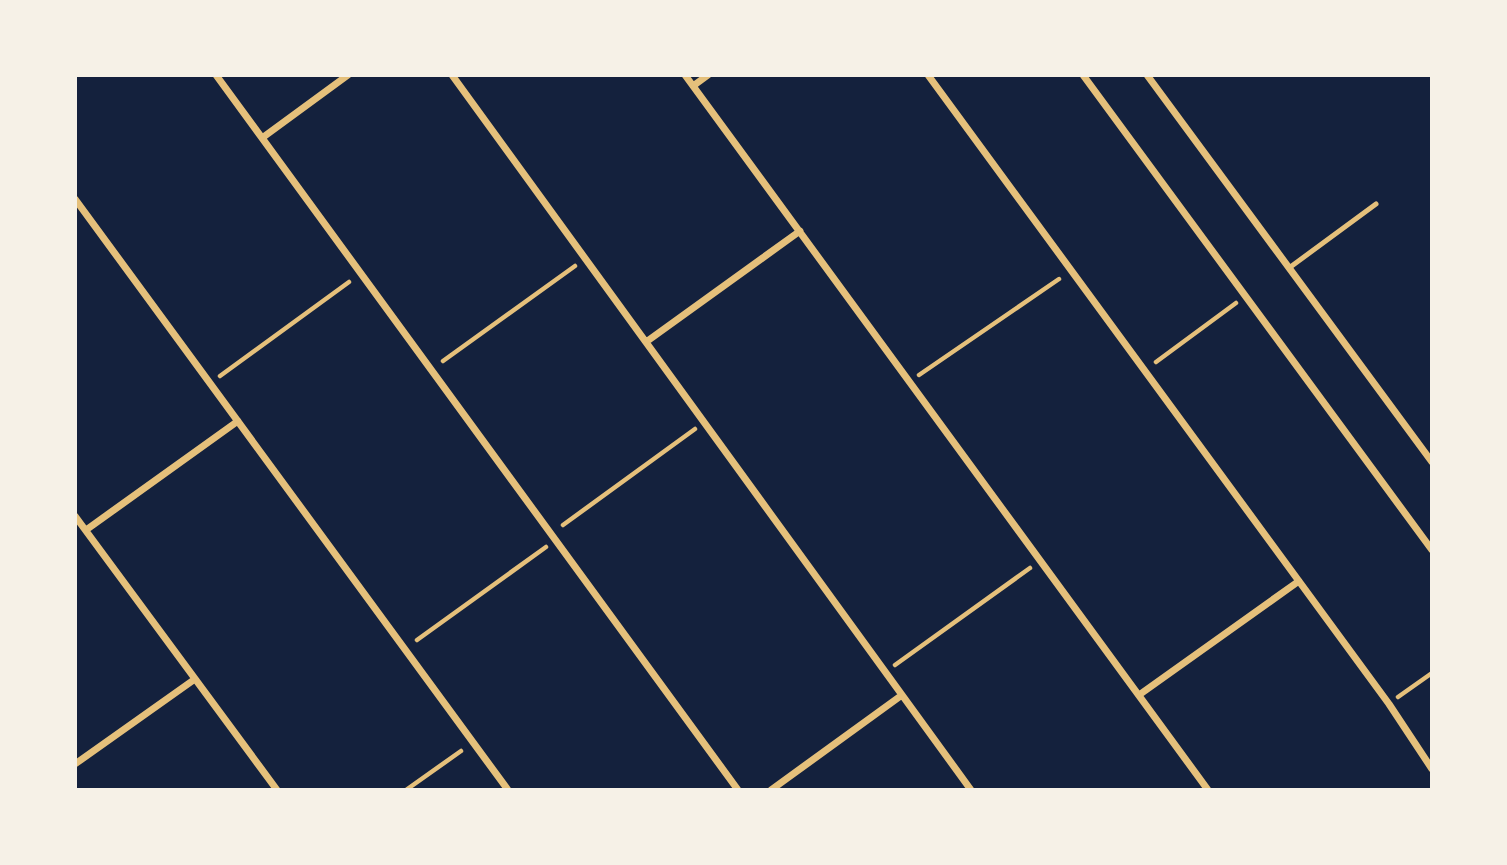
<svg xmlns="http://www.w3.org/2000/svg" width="1507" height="865" font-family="Karla,sans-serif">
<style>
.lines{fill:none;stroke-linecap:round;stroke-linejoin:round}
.path{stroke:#e5c07b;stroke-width:4.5}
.service{stroke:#e5c07b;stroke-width:5}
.minor{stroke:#e5c07b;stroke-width:7}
</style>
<rect width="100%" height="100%" fill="#14213d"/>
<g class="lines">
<path class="path" d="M443,361L575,266
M1156,362L1236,303
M919,375L1059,279
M220,376L349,282
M563,525L695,429
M417,640L546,547
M895,665L1030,568
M1398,697L1432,673
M406,790L461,751"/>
<path class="service" d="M1289,268L1376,204"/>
<path class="minor" d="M216,75L738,790
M452,75L971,790
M685,75L1208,790
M928,75L1389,704L1432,769
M1083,75L1432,550
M1147,75L1432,462
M693,86L708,75
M262,138L348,75
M75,199L508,790
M646,342L800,231
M75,516L277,790
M86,530L238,421
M1139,695L1299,581
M75,764L195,679
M771,790L902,695"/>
</g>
<rect width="1507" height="865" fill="none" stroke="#f6f1e7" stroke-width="154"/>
</svg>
